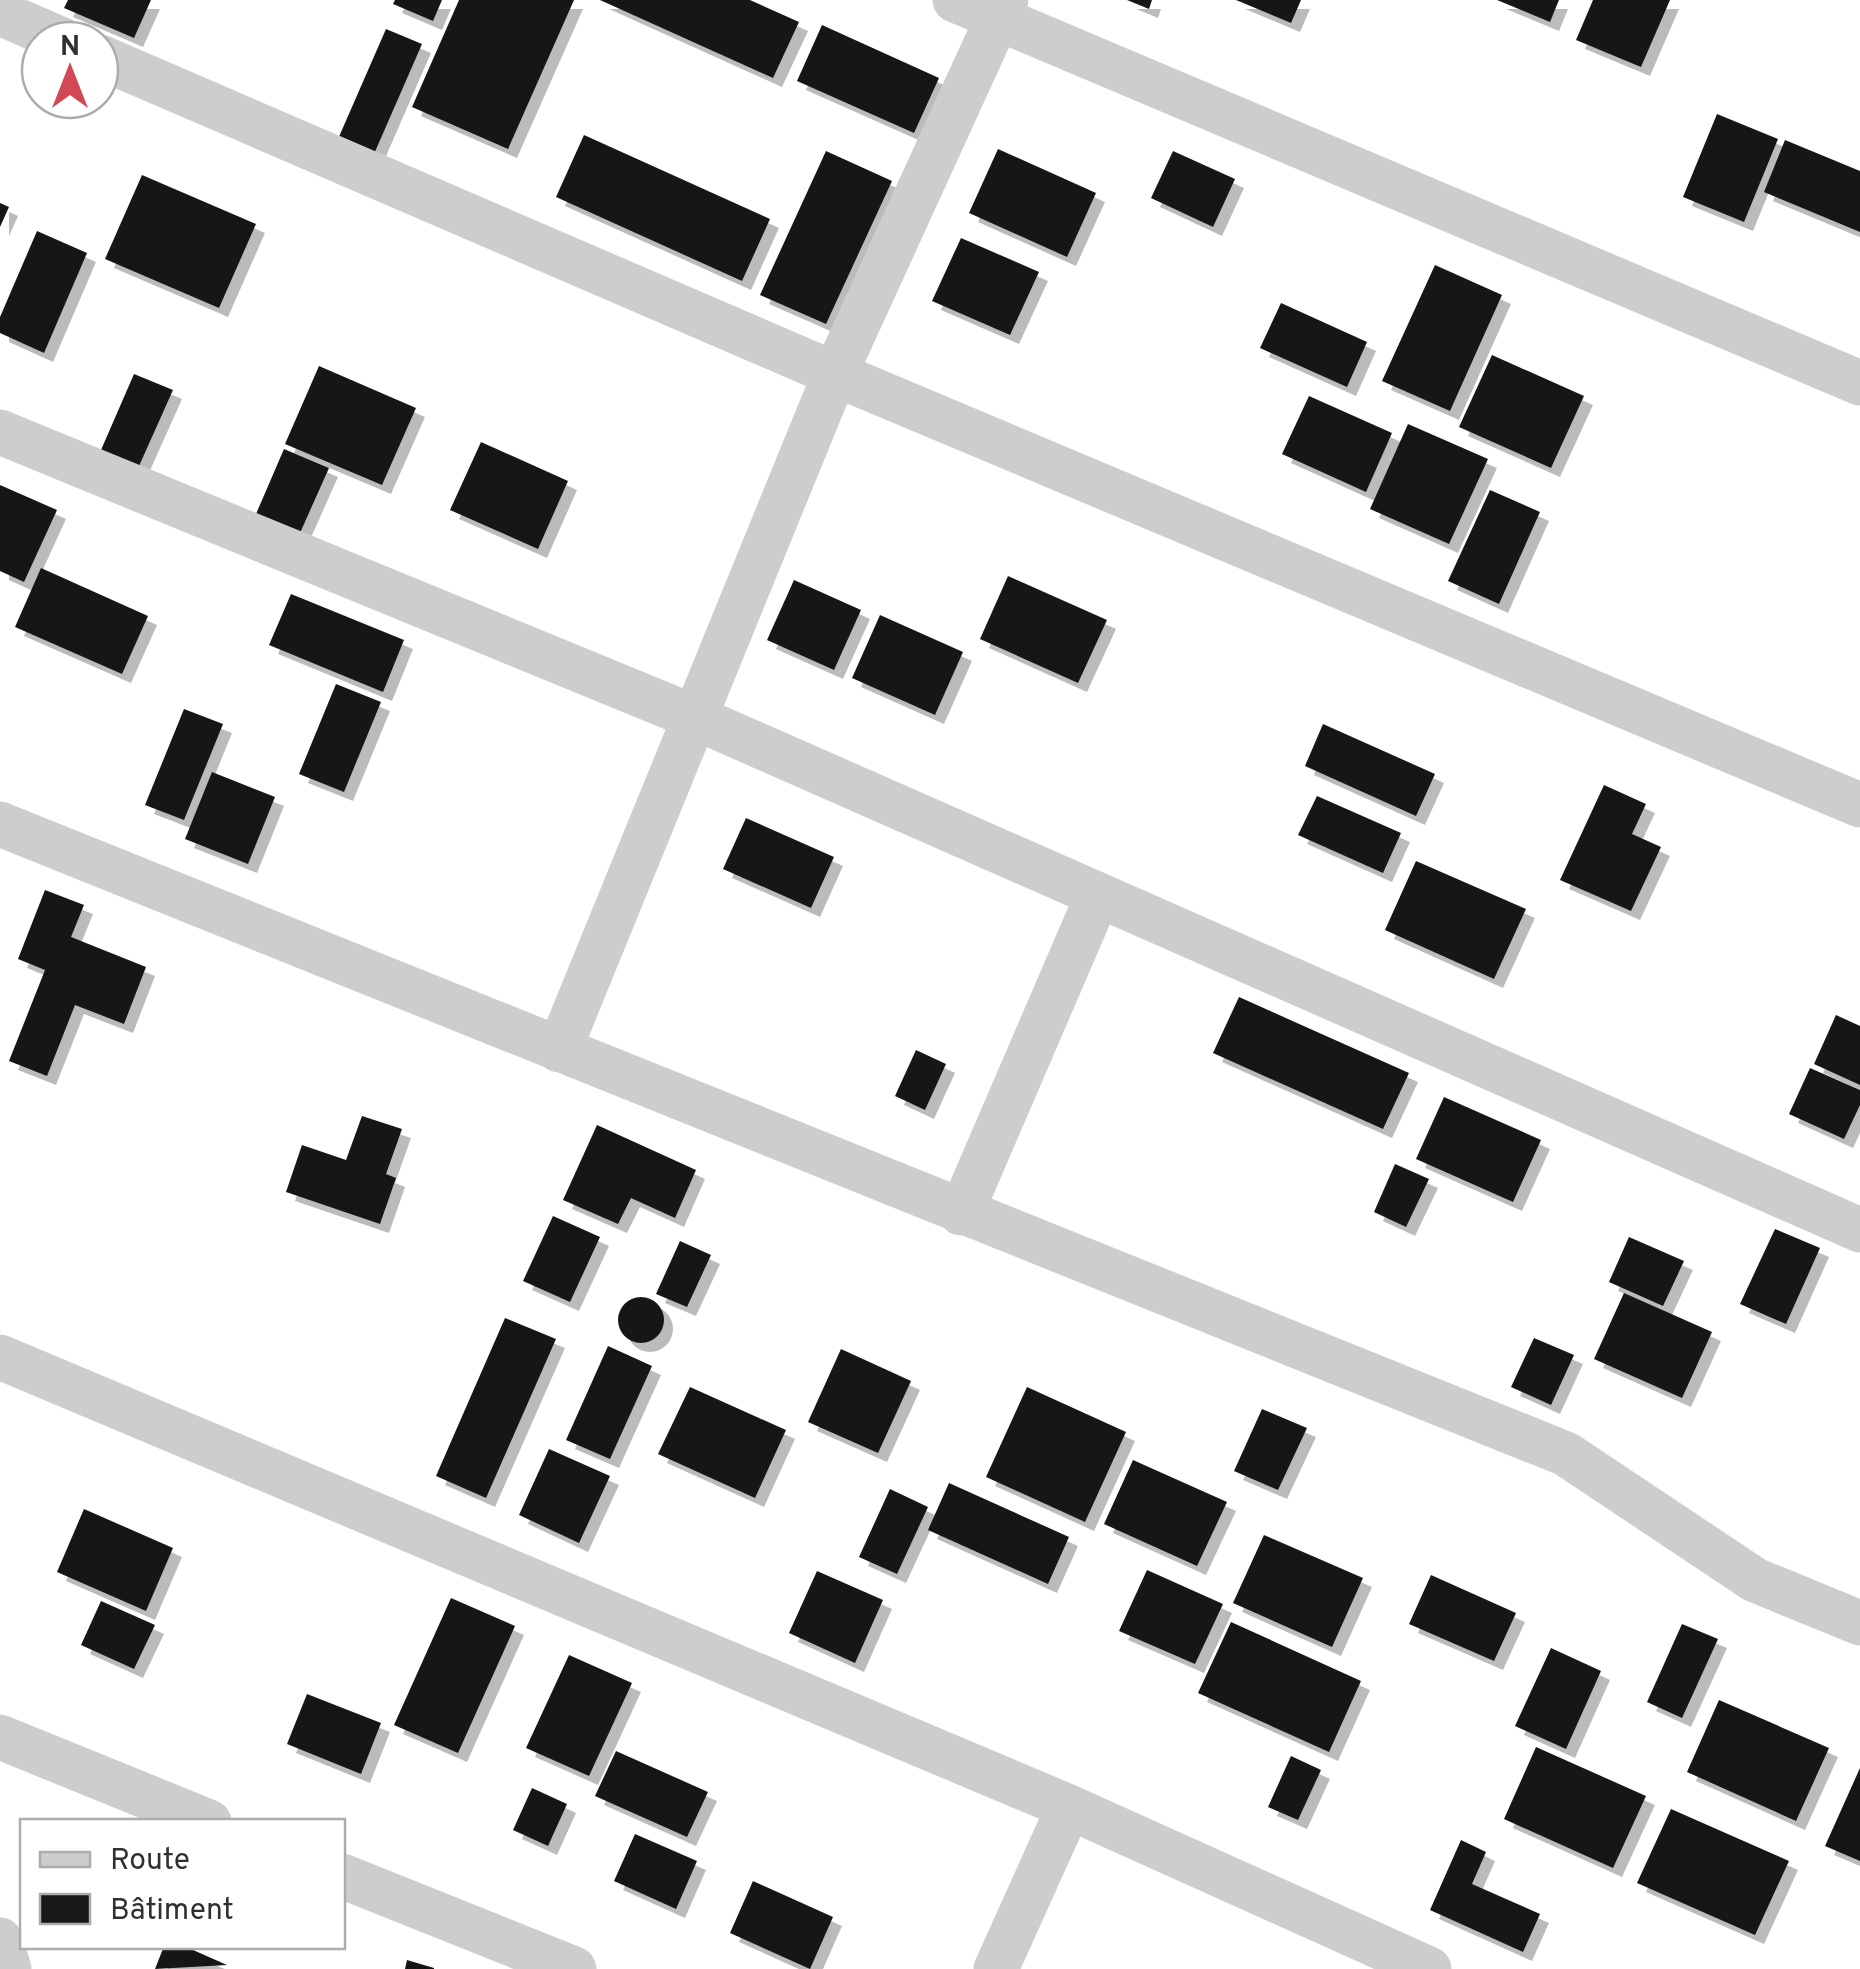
<svg xmlns="http://www.w3.org/2000/svg" width="1860" height="1969" font-family="Overpass,sans-serif">
<style>
.building{fill:#171717;filter:url(#shadow)}
.lines{fill:none;stroke-linecap:round;stroke-linejoin:round}
.street{stroke:#cdcdcd;stroke-width:45}
</style>
<defs>
<filter id="shadow"><feDropShadow dx="9" dy="9" stdDeviation="0" flood-color="#0004"/></filter>
</defs>
<rect width="100%" height="100%" fill="#fff"/>
<path class="building" d="M68,0H151L134,38L64,8Z
M395,0H442L433,21L393,4Z
M459,0H574L508,149L412,107Z
M600,0H750L799,22L773,78Z
M1127,0H1152L1149,9Z
M1236,0H1301L1291,23Z
M1497,0H1559L1550,22Z
M1593,0H1670L1641,67L1576,40Z
M822,25L939,78L914,133L797,81Z
M386,29L422,44L374,154L338,139Z
M1717,114L1778,139L1744,222L1683,197Z
M584,135L770,219L742,281L556,197Z
M1785,140L1860,171V232L1764,192Z
M998,149L1096,193L1067,257L969,213Z
M826,151L892,181L826,324L760,295Z
M1173,151L1235,179L1213,227L1151,198Z
M142,175L256,224L219,308L105,259Z
M0,203L9,207L0,227Z
M37,231L87,253L44,353L0,333V317Z
M961,238L1039,272L1010,335L932,301Z
M1435,265L1502,295L1450,411L1382,381Z
M1281,303L1367,342L1347,387L1260,348Z
M1492,355L1584,396L1551,468L1459,427Z
M319,366L416,408L382,485L285,444Z
M134,374L173,390L139,466L101,450Z
M1309,396L1392,433L1366,492L1282,454Z
M1408,424L1488,459L1449,544L1370,509Z
M481,442L568,481L538,549L450,510Z
M284,449L329,468L300,533L256,514Z
M0,485L57,510L24,582L0,571Z
M1490,490L1540,512L1499,604L1448,581Z
M41,568L148,616L122,674L15,627Z
M1008,576L1107,620L1078,683L980,639Z
M794,580L861,610L834,670L767,640Z
M291,594L404,640L383,692L269,645Z
M880,615L963,652L935,715L852,678Z
M336,684L381,702L344,792L299,774Z
M184,709L223,724L184,820L145,805Z
M1323,724L1435,774L1416,816L1305,766Z
M212,772L275,797L248,864L185,839Z
M1604,785L1646,804L1632,834L1661,847L1631,911L1560,880Z
M1317,796L1401,833L1383,873L1298,835Z
M746,818L834,857L811,908L723,869Z
M1416,861L1526,909L1494,979L1385,930Z
M45,890L84,905L71,937L146,967L124,1024L75,1005L47,1076L9,1061L45,970L18,959Z
M1239,997L1409,1073L1383,1129L1213,1053Z
M1836,1015L1860,1026V1085L1814,1064Z
M916,1050L946,1064L925,1110L895,1096Z
M1810,1068L1860,1090V1105L1844,1139L1789,1114Z
M1444,1097L1541,1140L1513,1202L1416,1159Z
M362,1116L402,1129L386,1174L396,1178L380,1224L286,1192L302,1145L346,1160Z
M597,1125L696,1170L675,1218L631,1198L618,1224L563,1200Z
M1395,1164L1429,1179L1406,1227L1374,1212Z
M553,1216L600,1237L570,1302L523,1281Z
M1775,1229L1820,1248L1786,1324L1740,1304Z
M1629,1237L1684,1261L1663,1306L1609,1282Z
M680,1241L711,1255L687,1307L656,1294Z
M1624,1293L1712,1332L1682,1398L1594,1359Z
M618 1320a23 23 0 1 1 46 0a23 23 0 1 1-46 0Z
M505,1318L556,1339L486,1498L436,1476Z
M1534,1338L1574,1355L1551,1405L1511,1387Z
M608,1346L652,1366L610,1459L566,1440Z
M841,1349L911,1381L878,1453L808,1422Z
M690,1387L786,1430L755,1498L658,1454Z
M1027,1387L1126,1432L1085,1522L986,1477Z
M1262,1409L1307,1428L1278,1490L1234,1471Z
M549,1449L610,1476L579,1543L519,1515Z
M1133,1460L1227,1502L1197,1566L1104,1524Z
M949,1483L1069,1537L1048,1584L928,1530Z
M890,1489L928,1507L897,1574L859,1557Z
M84,1509L173,1548L146,1611L57,1572Z
M1264,1535L1363,1578L1332,1647L1233,1603Z
M1147,1570L1223,1604L1195,1664L1119,1631Z
M817,1571L883,1600L855,1663L789,1633Z
M1431,1575L1516,1613L1494,1661L1409,1624Z
M451,1598L515,1626L458,1753L394,1725Z
M101,1601L155,1625L134,1669L81,1645Z
M1231,1622L1361,1681L1329,1752L1198,1693Z
M1682,1624L1718,1639L1682,1718L1647,1702Z
M1551,1648L1601,1671L1566,1749L1515,1726Z
M569,1655L632,1683L589,1776L526,1748Z
M307,1694L381,1723L361,1774L287,1744Z
M1719,1700L1829,1748L1796,1821L1687,1772Z
M1536,1747L1646,1796L1613,1868L1504,1819Z
M616,1751L708,1792L687,1837L595,1796Z
M1291,1756L1321,1770L1298,1820L1268,1807Z
M1860,1768V1861L1825,1846Z
M532,1788L567,1804L548,1846L513,1830Z
M1671,1809L1789,1861L1755,1935L1637,1883Z
M635,1834L697,1861L676,1909L614,1881Z
M1461,1840L1486,1852L1472,1884L1540,1914L1523,1952L1430,1910Z
M753,1881L833,1917L810,1969L730,1933Z
M164,1946H184L227,1965L155,1969Z
M407,1960L434,1968V1969H405Z"/>
<g class="lines">
<path class="street" d="M955,0L1860,383
M0,13L62,40
M100,57L835,374L1860,805
M0,432L694,717L1860,1230
M0,824L1566,1454L1755,1580L1860,1623
M559,1050L835,374L1006,0
M961,1213L1098,895
M0,1357L1069,1807L1429,1969
M0,1737L209,1822
M342,1876L574,1969
M0,1940L9,1969
M996,1969L1069,1807"/>
</g>
<rect x="20" y="1819" width="325" height="130" fill="#ffffff" stroke="#acacac" stroke-width="2.5"/>
<rect x="40" y="1852" width="50" height="15" fill="#cdcdcd" stroke="#acacac" stroke-width="2.5"/>
<text x="110" y="1869" font-size="30" fill="#303030">Route</text>
<rect x="40" y="1894" width="50" height="30" fill="#171717" stroke="#acacac" stroke-width="2.5"/>
<text x="110" y="1919" font-size="30" fill="#303030">Bâtiment</text>
<g transform="translate(70 70)"><circle r="48" fill="#ffffff" stroke="#acacac" stroke-width="2.5"/>
<path d="M0-8L18 38L0 25L-18 38Z" fill="#d04954"/>
<text y="-15" font-size="28" font-weight="bold" text-anchor="middle" fill="#303030">N</text>
</g>
</svg>
